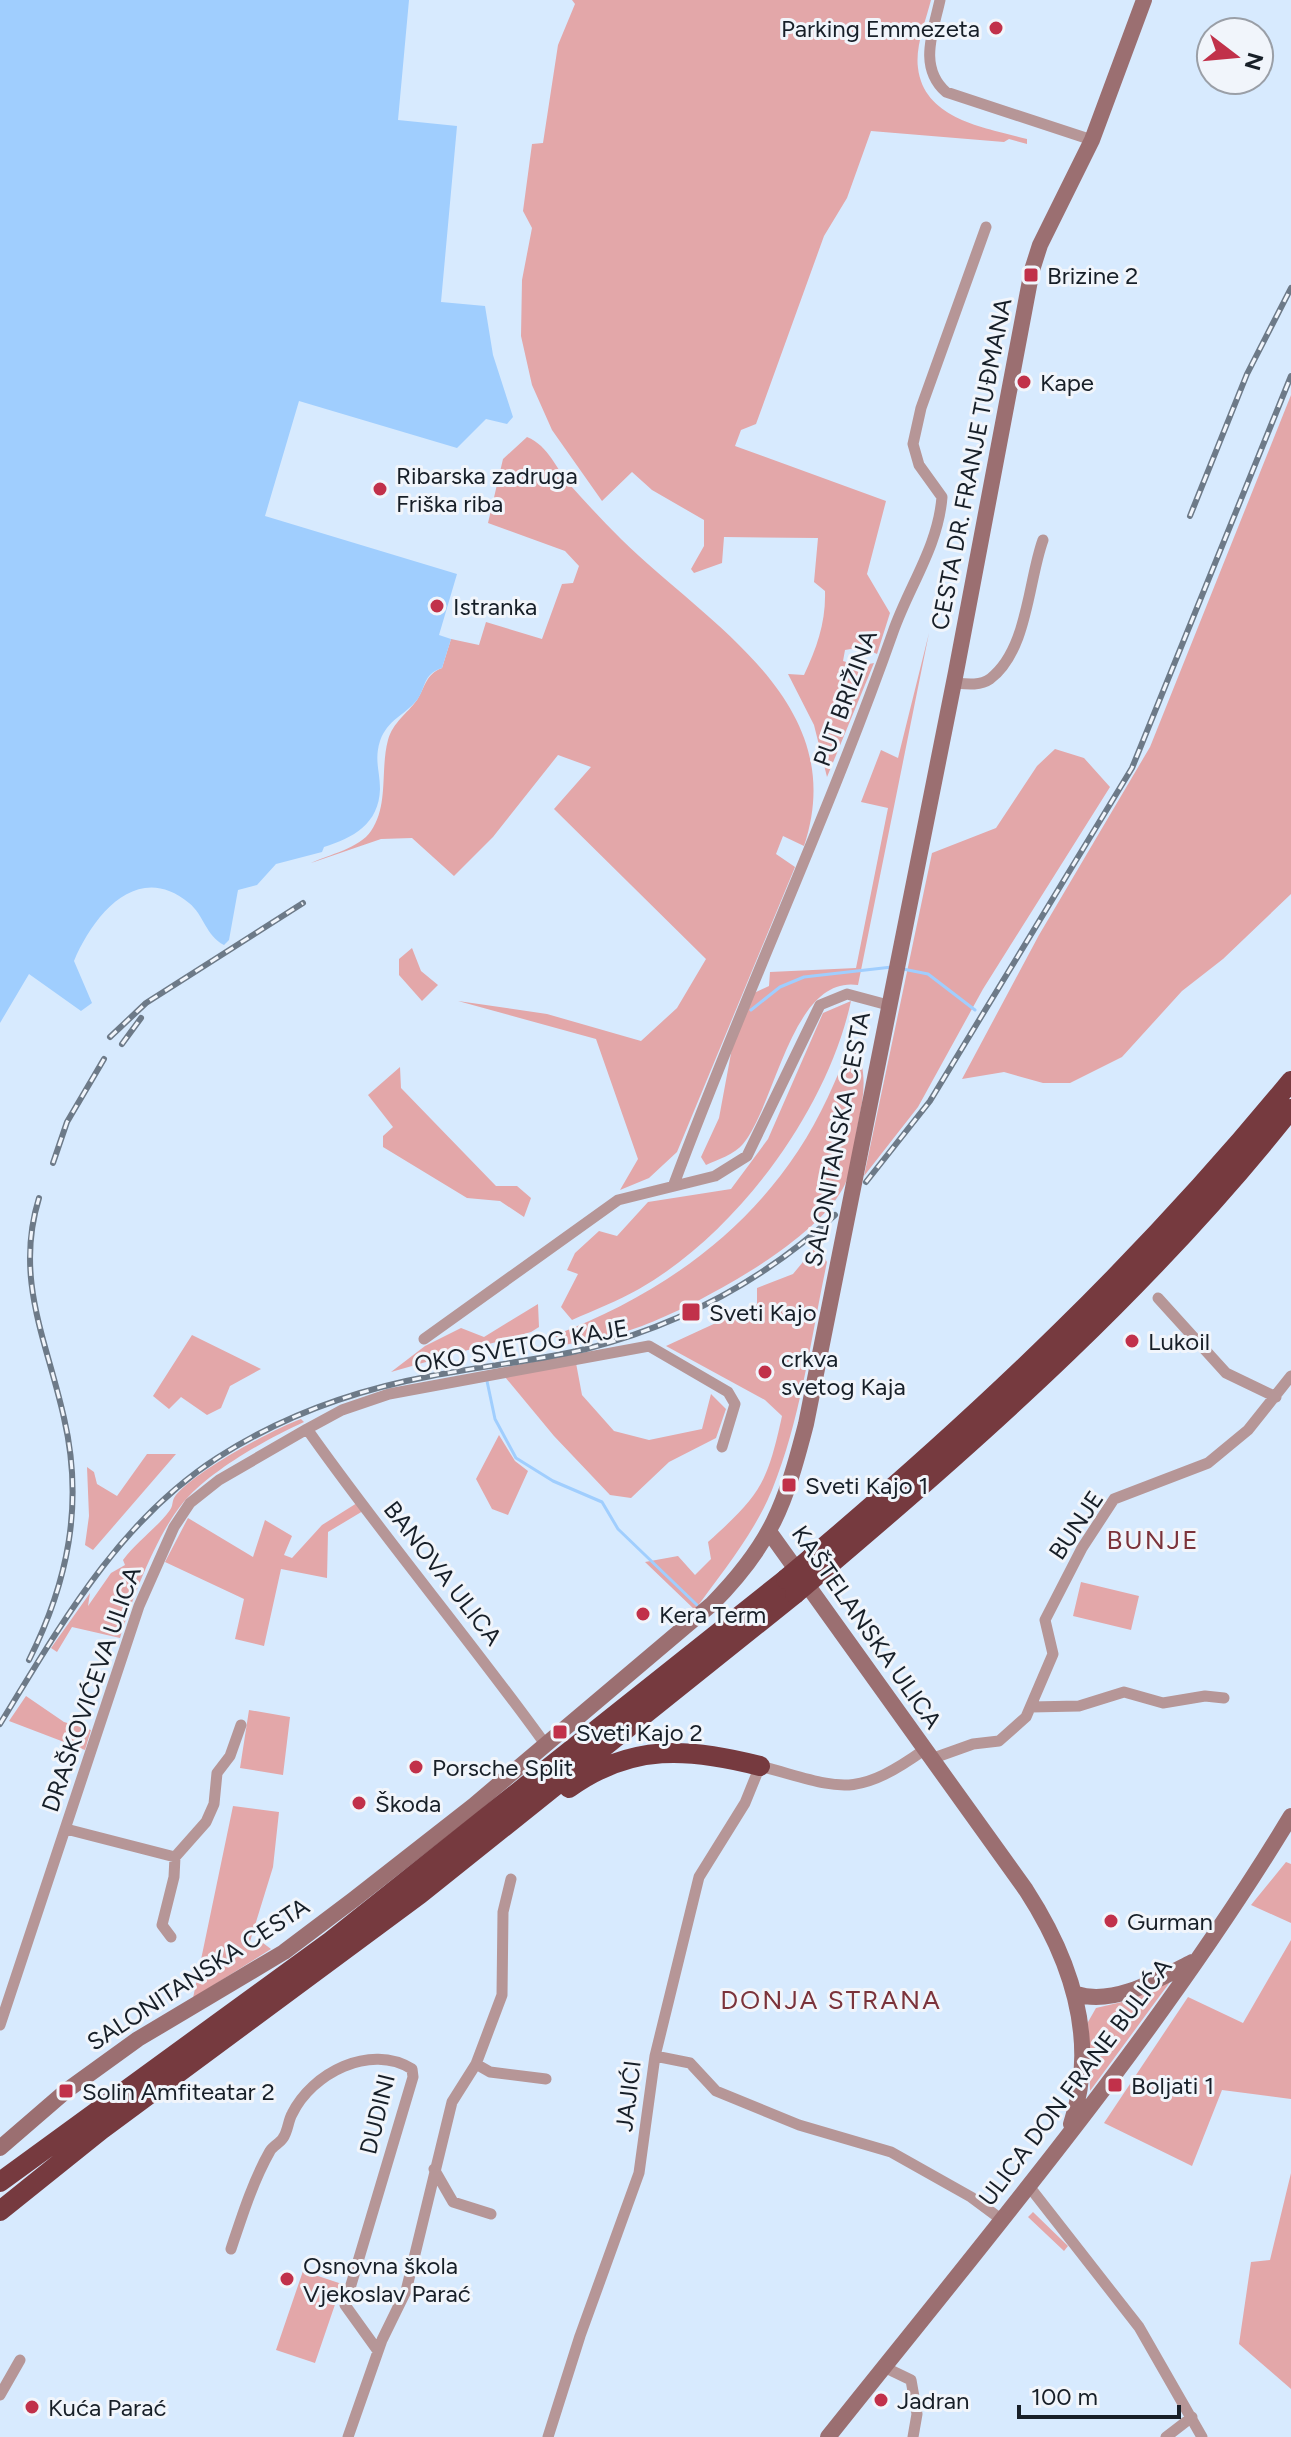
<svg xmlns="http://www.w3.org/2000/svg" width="1291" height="2437" font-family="Figtree,sans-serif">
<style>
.green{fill:#e3a7a9}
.water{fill:#a0cefe}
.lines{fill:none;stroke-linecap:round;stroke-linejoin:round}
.stream{stroke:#a0cefe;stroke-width:3}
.street{stroke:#b69697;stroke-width:11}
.secondary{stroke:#9b6f71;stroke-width:16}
.highway{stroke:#763a3f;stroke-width:20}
.rail-casing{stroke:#6d7a88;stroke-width:6}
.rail{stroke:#f1f5fb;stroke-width:3;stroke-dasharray:9;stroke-linecap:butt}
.highway-bridge{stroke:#763a3f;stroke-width:20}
.poi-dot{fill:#c1314a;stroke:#f1f5fb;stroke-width:3}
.labels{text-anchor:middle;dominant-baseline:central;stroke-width:6;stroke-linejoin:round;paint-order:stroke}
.poi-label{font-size:24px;fill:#171f28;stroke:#f1f5fb;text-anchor:start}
.street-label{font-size:24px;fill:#171f28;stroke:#f1f5fb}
.neighbourhood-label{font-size:26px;letter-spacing:2px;fill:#7b333b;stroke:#f1f5fb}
</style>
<rect width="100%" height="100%" fill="#d7eafe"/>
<path class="green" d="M572,0H931C926,20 915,47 918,68C924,120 987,128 1027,139V144L1009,139L1004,142L871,131L847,198L824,236L756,424L741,430L735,446L886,501L867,574L890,613L877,654L862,647L845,650L843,661L859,666L874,663L827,777L814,725L788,674L804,675C817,647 826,622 825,591L814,582L818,538L724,537L722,563L694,573L691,569L704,546V520L652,490L632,472L602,501L552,430L532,385L521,336L522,280L532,228L523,211L532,144L543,143L558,45L575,4Z
M1291,395V894L1223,959L1182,991L1122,1057L1070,1083H1043L1004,1072L962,1079L1039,935L1150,747Z
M527,437C549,446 556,469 571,486C587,504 604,522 621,539C707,624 852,702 804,846L783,836L776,854L795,867L677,1152L649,1178L620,1190L638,1159L596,1039L458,1001L547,1014L641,1041L677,1008L706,959L554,809L591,767L558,755L493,837L454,876L412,838L381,839L311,863C328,855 360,848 371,831C389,805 380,770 388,740C393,722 407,714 417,700C426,686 425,675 442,668L451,639L479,645L486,622L542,639L562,584L573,583L579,566L565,551L488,523L503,459Z
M929,633L858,985C792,975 776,1104 743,1144C735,1154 717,1160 706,1165L701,1157L719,1118L732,1048L754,993L769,986L770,972L856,968L888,808L861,802L881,750L898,758Z
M1055,749L1084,758L1110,787L983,989L918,1107L864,1176L932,853L996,828L1037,766Z
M412,948L421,971L438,985L422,1001L399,975V959Z
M851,1001C827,1111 737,1233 639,1289C618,1301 594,1310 572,1320L561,1307L578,1274L567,1270L575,1253L599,1231L617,1236L648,1202L731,1189L768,1139L823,1013Z
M852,1042C869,1067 864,1096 858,1124C854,1144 853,1172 842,1190C812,1243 700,1304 642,1326C615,1336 587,1341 559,1346L555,1335C653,1298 740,1239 798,1151C821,1117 836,1079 852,1042Z
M400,1067L401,1088L496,1186H517L531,1198L524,1217L500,1201L467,1198L383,1147V1136L393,1127L368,1095Z
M817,1245L827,1262C811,1337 801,1419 772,1490C754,1534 722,1572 695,1610L645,1562L678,1556L695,1575L711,1559L708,1542C760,1495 767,1485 782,1416L765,1400L666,1346L757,1304V1288L793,1274Z
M538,1304L539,1327L531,1332L391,1372L425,1346L461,1328L484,1337Z
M192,1335L261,1369L230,1386L221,1408L207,1415L181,1397L169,1409L153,1396Z
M576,1363L582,1395L614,1431L649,1440L702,1429L711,1394L726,1409L716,1438L669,1462L631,1498L610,1495L554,1436L505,1377Z
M301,1419L304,1422C265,1440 209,1471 182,1504C156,1536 132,1599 120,1638L72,1627L57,1652L51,1648L90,1593L88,1606L111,1573L125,1565L123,1560C137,1541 157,1528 170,1510C173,1506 172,1502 174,1498C188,1475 275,1428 301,1419Z
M499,1435L515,1461L528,1471L508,1515L492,1509L476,1479Z
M147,1454H176L93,1550L85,1545L89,1516L87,1467L94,1472L97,1484L117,1496Z
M357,1503L363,1511L328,1532L327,1578L281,1569L264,1646L235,1639L244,1599L165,1562L188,1518L253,1557L265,1520L292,1536L284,1555L292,1558L322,1525Z
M1081,1582L1139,1596L1131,1630L1073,1616Z
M26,1696L64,1722L91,1730L85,1750L9,1721Z
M249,1710L290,1717L283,1775L240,1768Z
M233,1806L279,1812L273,1867L248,1948L259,1940L271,1949L193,1998Z
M1286,1862L1291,1864V1923L1251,1905Z
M1291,1940V2099L1222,2090L1192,2166L1104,2123L1188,1997L1243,2023Z
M1170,1982L1090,2091L1088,2022L1096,2008L1126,2001Z
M1291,2173V2389L1239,2344L1251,2262L1270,2260Z
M1033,2212L1068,2246L1064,2251L1028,2217Z
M303,2271L342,2284L315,2363L276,2350Z"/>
<path class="water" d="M0,0H409L398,120L457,126L441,302L485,306L493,355L513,417L507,424L486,419L457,448L299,401L265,516L457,574L439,635L451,639L442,668C422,675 427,686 417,700C404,716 388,719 380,741C374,760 380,771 380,789C379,824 353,838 324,847L322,852L276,864L257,885L238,890L229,940L224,945C206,936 204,915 189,903C137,860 93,916 74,961L92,1003L81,1011L29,974L0,1023Z"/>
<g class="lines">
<path class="stream" d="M903,969L928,974L975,1010
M751,1010L780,987L804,977L892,967
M487,1381L495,1419L516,1458L553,1481L602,1502L618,1529L697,1605"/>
<path class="street" d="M940,0C933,32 918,67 946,92L1092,140
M954,683C966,684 980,686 990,679C1028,650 1028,581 1043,540
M674,1184C743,998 827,819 893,632C909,586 938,547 942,497L919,465L913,444L921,408L986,227
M1158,1298L1226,1373L1276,1397
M424,1339L618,1200L715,1176L747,1156L820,1005L847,994L888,1005
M307,1429C383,1537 468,1637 545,1744
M1031,1707L1079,1706L1124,1692L1163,1703L1205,1696L1224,1698
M931,1759L973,1744L999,1741L1026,1717L1053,1654L1045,1620L1082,1548L1114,1499L1208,1463L1248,1430L1291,1376
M66,1829L175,1857L206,1822L214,1804L217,1773L230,1756L241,1725
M171,1937L162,1925L174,1877L175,1857
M0,2025L139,1606L174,1527L190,1503L219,1480L307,1429L342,1410L389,1394L649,1346L728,1392L735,1404L722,1447
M655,2056L690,2063L716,2091L799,2125L891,2152L971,2197L1002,2220
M476,2064L490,2072L546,2079
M434,2169L453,2202L491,2214
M1028,2185L1139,2327L1202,2437
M231,2249C242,2216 253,2181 270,2151C273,2146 280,2143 283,2138C288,2131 288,2121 292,2114C312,2073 370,2043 412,2069L413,2077L345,2305L378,2351
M884,2367L911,2380L917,2414L913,2437
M0,2395L20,2360
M348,2437L382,2340L406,2291L452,2102L476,2064L502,1995L503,1912L511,1879
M548,2437L580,2336L639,2173L655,2056L699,1877L745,1803L760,1766C840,1787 852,1801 924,1750
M1166,2437L1192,2417"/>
<path class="secondary" d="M770,1533L1026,1890C1072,1961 1099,2041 1071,2124
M1076,1994C1114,2006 1159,1979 1192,1962
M0,2148L66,2091L138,2039L284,1952L353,1900L473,1806L712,1604C772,1543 785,1505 806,1424L956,672L1032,270L1040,245L1092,140L1144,0
M828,2437C989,2235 1157,2037 1291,1816"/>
<path class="highway" d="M811,1558C984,1412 1147,1257 1291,1081
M822,1571C989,1430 1155,1281 1291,1109
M569,1788C631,1743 690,1748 760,1766
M0,2182L331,1941L786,1579
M0,2211L101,2130L420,1894L795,1594"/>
<defs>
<path id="rail" d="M1190,516L1247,374L1291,288
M110,1037L146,1003L303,903
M122,1044L141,1018
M53,1163L67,1122L104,1059
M866,1182L930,1101L1132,768L1291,376
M29,1660C68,1582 84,1504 64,1418C47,1341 14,1279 39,1198
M0,1724C60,1626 118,1522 217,1458C282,1416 355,1390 431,1376C483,1366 535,1361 586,1349C680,1325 764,1280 835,1215"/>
</defs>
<use href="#rail" class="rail-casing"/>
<use href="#rail" class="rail"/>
<path class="highway-bridge" d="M786,1579L811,1558
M795,1594L822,1571"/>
</g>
<g class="poi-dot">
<circle cx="996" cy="28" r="8"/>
<rect x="1023" y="267" width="16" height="16" rx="4"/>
<circle cx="1024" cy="382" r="8"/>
<circle cx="380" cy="489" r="8"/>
<circle cx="437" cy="606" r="8"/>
<rect x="681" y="1302" width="20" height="20" rx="4"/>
<circle cx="1132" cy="1341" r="8"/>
<circle cx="765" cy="1372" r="8"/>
<rect x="781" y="1477" width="16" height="16" rx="4"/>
<circle cx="643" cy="1614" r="8"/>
<rect x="552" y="1724" width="16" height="16" rx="4"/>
<circle cx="416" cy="1767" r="8"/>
<circle cx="359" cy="1803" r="8"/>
<circle cx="1111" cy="1921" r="8"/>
<rect x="1107" y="2077" width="16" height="16" rx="4"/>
<rect x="58" y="2083" width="16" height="16" rx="4"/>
<circle cx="287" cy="2279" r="8"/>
<circle cx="881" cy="2400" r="8"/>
<circle cx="32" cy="2407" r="8"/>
</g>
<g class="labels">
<g class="poi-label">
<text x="980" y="28" text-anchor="end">Parking Emmezeta</text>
<text x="1047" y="275">Brizine 2</text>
<text x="1040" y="382">Kape</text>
<text x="396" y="475">Ribarska zadruga<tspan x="396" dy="28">Friška riba</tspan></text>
<text x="453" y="606">Istranka</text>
<text x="709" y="1312">Sveti Kajo</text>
<text x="1148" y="1341">Lukoil</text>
<text x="781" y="1358">crkva<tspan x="781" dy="28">svetog Kaja</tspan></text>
<text x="805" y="1485">Sveti Kajo 1</text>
<text x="659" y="1614">Kera Term</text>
<text x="576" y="1732">Sveti Kajo 2</text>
<text x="432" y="1767">Porsche Split</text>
<text x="375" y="1803">Škoda</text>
<text x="1127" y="1921">Gurman</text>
<text x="1131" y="2085">Boljati 1</text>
<text x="82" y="2091">Solin Amfiteatar 2</text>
<text x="303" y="2265">Osnovna škola<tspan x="303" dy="28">Vjekoslav Parać</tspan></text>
<text x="897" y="2400">Jadran</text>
<text x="48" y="2407">Kuća Parać</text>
</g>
<g class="street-label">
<text transform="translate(971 464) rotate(-79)">CESTA DR. FRANJE TUĐMANA</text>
<text transform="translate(845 698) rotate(-70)">PUT BRIŽINA</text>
<text transform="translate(837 1139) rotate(-79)">SALONITANSKA CESTA</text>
<text transform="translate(521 1346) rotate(-10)">OKO SVETOG KAJE</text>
<text transform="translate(1076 1525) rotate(-56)">BUNJE</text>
<text transform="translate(443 1573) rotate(52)">BANOVA ULICA</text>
<text transform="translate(867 1627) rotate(55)">KAŠTELANSKA ULICA</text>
<text transform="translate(91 1689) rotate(-71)">DRAŠKOVIĆEVA ULICA</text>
<text transform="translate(198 1974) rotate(-33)">SALONITANSKA CESTA</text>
<text transform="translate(1075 2082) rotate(-53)">ULICA DON FRANE BULIĆA</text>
<text transform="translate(628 2096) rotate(-83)">JAJIĆI</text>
<text transform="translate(377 2114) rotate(-76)">DUDINI</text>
</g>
<g class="neighbourhood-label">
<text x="1153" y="1540">BUNJE</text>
<text x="831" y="2000">DONJA STRANA</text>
</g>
</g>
<g transform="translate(1235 56) rotate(106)"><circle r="38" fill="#f1f5fb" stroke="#9a9fa7" stroke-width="2"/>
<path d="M0-6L14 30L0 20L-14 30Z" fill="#c1314a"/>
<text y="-12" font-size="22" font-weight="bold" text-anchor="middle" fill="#171f28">N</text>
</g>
<path d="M1019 2405v12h160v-12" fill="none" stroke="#171f28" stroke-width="4"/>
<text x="1031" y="2405" font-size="24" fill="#171f28" stroke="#f1f5fb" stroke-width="6" paint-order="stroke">100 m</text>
</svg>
